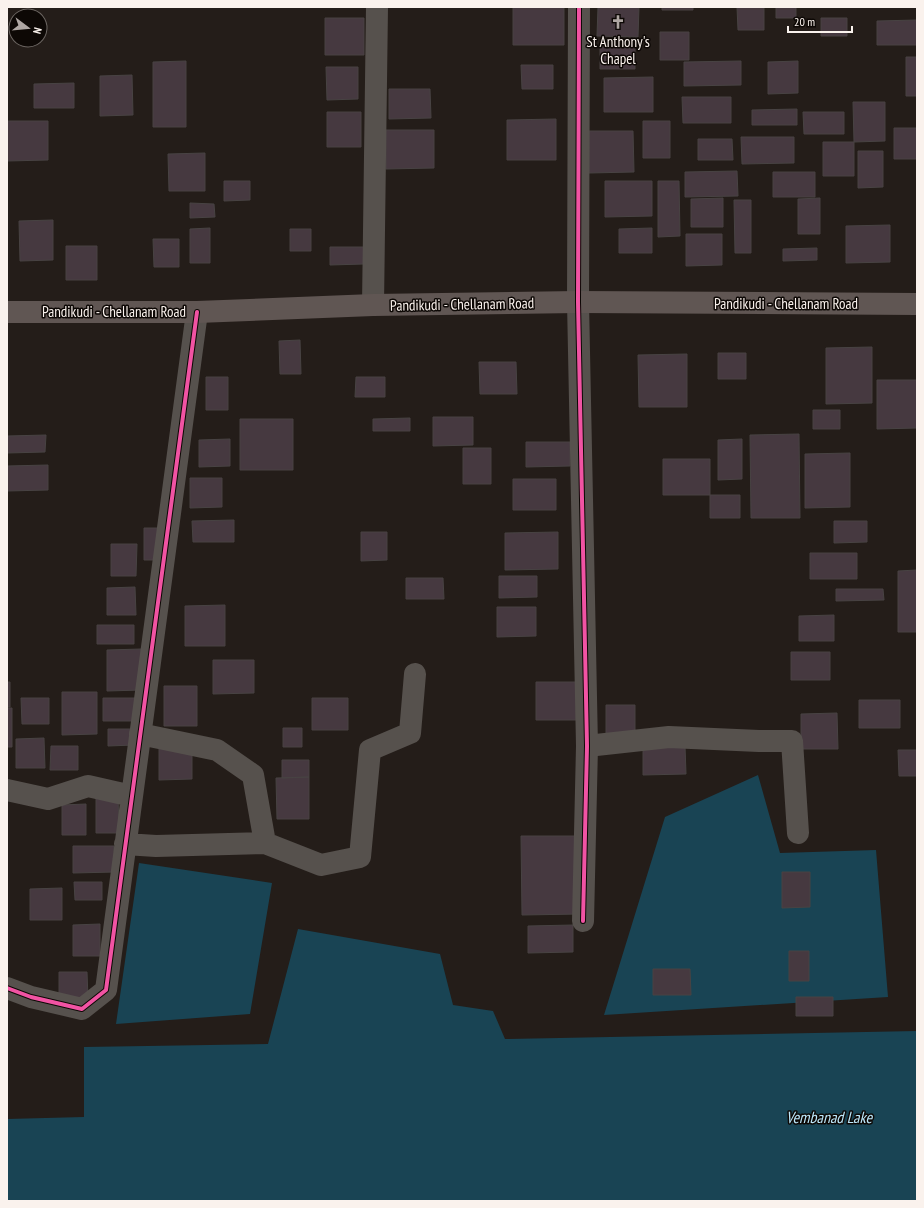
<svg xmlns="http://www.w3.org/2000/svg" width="924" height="1208" font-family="'PT Sans Narrow',sans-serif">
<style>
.water{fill:#194454}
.building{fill:#463940;stroke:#484343}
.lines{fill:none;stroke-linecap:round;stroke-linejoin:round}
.minor{stroke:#56514d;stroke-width:22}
.major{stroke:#605653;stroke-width:22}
.cycleway-casing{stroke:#0d0805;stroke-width:6}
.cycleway{stroke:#f153a3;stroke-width:4}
.labels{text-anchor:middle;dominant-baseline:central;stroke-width:3;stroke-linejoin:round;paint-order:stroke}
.poi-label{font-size:15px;fill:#faf2ed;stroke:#0d0805}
.street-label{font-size:15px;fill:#faf2ed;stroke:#0d0805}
.water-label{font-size:16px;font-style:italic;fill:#bce7fa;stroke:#0d0805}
</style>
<rect width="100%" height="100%" fill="#241d19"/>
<path class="water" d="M758,775L780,853L876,850L888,997L604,1015L665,817Z
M139,863L272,883L250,1014L116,1024Z
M298,929L440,954L453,1005L493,1011L505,1039L917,1031V1201H7V1119L84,1117V1047L268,1044Z"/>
<path class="building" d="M513,7H564V45H513Z
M598,7H639L638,37L597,36Z
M662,7H693V10H662Z
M737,7H764V30H738Z
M776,7H796V18H776Z
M325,18H364V55H325Z
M821,18H847V36H821Z
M917,20V45H877V21Z
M660,32H689V60H660Z
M635,46V69H600V47Z
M906,57H917V96H906Z
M186,61V127H153V62Z
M741,61V85L684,86V62Z
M798,61V93L768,94V62Z
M521,65H553V89H522Z
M326,67H358V99L327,100Z
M132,75L133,115L100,116V76Z
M653,77V112H604V78Z
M74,83V108H34V84Z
M389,89H430L431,118L389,119Z
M682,97H731V123H683Z
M853,102H885V141L854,142Z
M797,109V125H752V110Z
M327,112H361V147H327Z
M803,112H844V134H804Z
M556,119V160H507V120Z
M7,121H48V160L7,161Z
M643,121H670V158H643Z
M894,128H917V159H894Z
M386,130H434V168L386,169Z
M589,131H633L634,172L589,173Z
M741,137H794V163L742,164Z
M698,139H732L733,160H698Z
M823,142H854V176H823Z
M858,151H883V187L858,188Z
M205,153V191H169L168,154Z
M737,171L738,196L685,197V172Z
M773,172H815V197H773Z
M224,181H250V200L224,201Z
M605,181H652V216L605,217Z
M658,181H679L680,236L658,237Z
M723,198V227H691V199Z
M820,198V234H798V199Z
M734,200H751V253H735Z
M190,203L214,204L215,217L190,218Z
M53,220V260L20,261L19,221Z
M890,225V262L846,263V226Z
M210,228V263H190V229Z
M652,228V253H619V229Z
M290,229H311V251H290Z
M686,234H722V265L686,266Z
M153,239H179V267H154Z
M66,246H97V280H66Z
M330,247H364V264L330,265Z
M817,248V260L783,261V249Z
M300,340L301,374H280L279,341Z
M872,347V403L826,404V348Z
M718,353H746V379H718Z
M687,354V407H639L638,355Z
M479,362H516L517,394H480Z
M206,377H228V410H206Z
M356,377H385V397H355Z
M877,380H917V428L877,429Z
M813,410H840V429H813Z
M433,417H473V445L433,446Z
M410,418V431H373V419Z
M240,419H293V470H240Z
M799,434L800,518H751L750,435Z
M46,435L45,452L7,453V436Z
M230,439V466L199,467V440Z
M742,439V479L718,480V440Z
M526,442H570V466L526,467Z
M463,448H491V484H463Z
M850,453V507L805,508V454Z
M663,459H710V495H663Z
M48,465V490L7,491V466Z
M190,478H222V507L190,508Z
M513,479H556V510H513Z
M710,495H740V518H710Z
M234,520V542H193L192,521Z
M834,521H867V542L834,543Z
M144,528H163V560H144Z
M361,532H387V560L361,561Z
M558,532V569L505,570V533Z
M111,544H137L136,576H111Z
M810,553H857V579H810Z
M917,570V632H898V571Z
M499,576H537V597L499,598Z
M406,578H443L444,599H406Z
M135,587L136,615H107V588Z
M836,589H883L884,600L836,601Z
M225,605V646H185V606Z
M497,607H536V636L497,637Z
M834,615V641H799V616Z
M97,625H134V644H97Z
M141,649V690L107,691V650Z
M791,652H830V680H791Z
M213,660H254V693L213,694Z
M7,682H10V707H7Z
M536,682H576V720H536Z
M164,686H197V726H164Z
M62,692H97V734L62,735Z
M21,698H49V724H22Z
M103,698H135L136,721H103Z
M312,698H348V730H312Z
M859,700H900V728H859Z
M606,705H635V736L606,737Z
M7,708H12V747H7Z
M837,713L838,749H801V714Z
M283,728H302V747H283Z
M108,729H133L134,745L108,746Z
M44,738L45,768H16V739Z
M51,746H78V770H50Z
M643,746H685L686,774L643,775Z
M159,748H192V779L159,780Z
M898,750H917V776H899Z
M282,760H309V777L282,778Z
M309,777V819H277L276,778Z
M96,796H118L119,833H96Z
M86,804V835H62V805Z
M521,836H579L580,914L522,915Z
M73,846H114L115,872L73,873Z
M782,872H810V907L782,908Z
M74,882H102V900H75Z
M62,888V920H30V889Z
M100,924V956H73V925Z
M573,925V952L528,953V926Z
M789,951H809V981H789Z
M653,969H690L691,995H653Z
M59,972H87L88,999H59Z
M796,997H833V1016H796Z"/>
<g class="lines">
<path class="minor" d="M579,7L578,302L587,746L583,921
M373,305L377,7
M140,734L217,750L253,775L265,843
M587,746L669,737L759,741H792L798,833
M7,790L48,799L88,786L132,796
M125,844L156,846L265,843L321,865L360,857L370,750L410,733L415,674
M7,988L31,997L82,1009L106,990L197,312"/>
<path class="major" d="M7,312H197L373,305L578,302L917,304"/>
<defs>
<path id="cycleway" d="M579,7L578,302L587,746L583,921
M7,988L31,997L82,1009L106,990L197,312"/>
</defs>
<use href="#cycleway" class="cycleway-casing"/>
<use href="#cycleway" class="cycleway"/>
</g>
<defs>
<symbol id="church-bare" viewBox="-9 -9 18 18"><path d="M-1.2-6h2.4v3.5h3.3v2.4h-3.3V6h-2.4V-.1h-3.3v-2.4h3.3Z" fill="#afa7a3" stroke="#0d0805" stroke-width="2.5" paint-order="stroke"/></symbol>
</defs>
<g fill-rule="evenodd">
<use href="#church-bare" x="608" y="12" width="20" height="20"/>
</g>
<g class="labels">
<g class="poi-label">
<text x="618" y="41">St Anthony's<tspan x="618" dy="17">Chapel</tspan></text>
</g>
<g class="street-label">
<text x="786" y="303">Pandikudi - Chellanam Road</text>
<text transform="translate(462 304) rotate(-1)">Pandikudi - Chellanam Road</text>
<text x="114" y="311">Pandikudi - Chellanam Road</text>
</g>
<g class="water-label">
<text x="829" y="1117">Vembanad Lake</text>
</g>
</g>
<rect width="924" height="1208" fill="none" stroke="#faf2ed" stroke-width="16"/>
<g transform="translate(28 28) rotate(106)"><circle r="19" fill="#0d0805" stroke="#6c6662"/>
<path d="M0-3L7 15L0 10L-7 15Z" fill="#afa7a3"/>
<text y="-6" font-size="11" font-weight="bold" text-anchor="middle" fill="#faf2ed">N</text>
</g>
<path d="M788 26v6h64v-6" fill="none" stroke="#faf2ed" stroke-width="2"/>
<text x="794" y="26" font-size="12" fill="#faf2ed" stroke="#0d0805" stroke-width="3" paint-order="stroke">20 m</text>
</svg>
